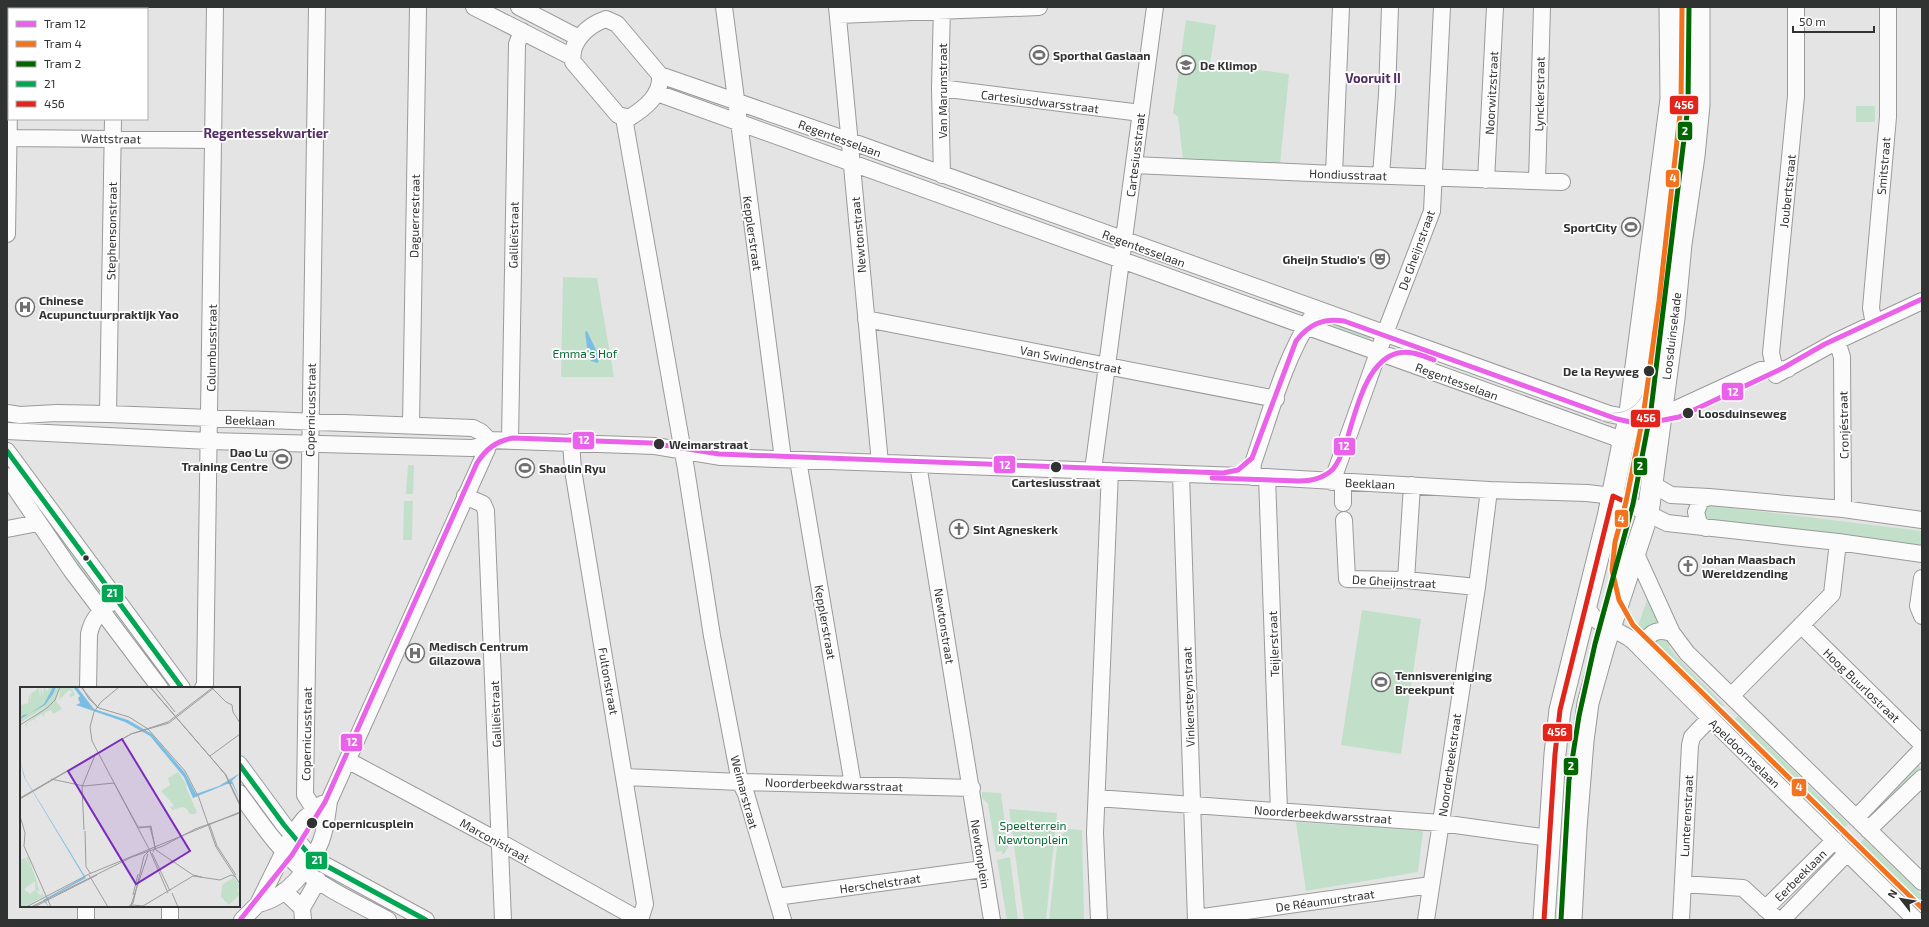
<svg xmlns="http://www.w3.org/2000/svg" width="1929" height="927" font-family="'Exo 2',sans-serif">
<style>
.green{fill:#c2e0c9}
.water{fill:#7bbee5}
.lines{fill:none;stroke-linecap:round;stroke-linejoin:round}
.minor-casing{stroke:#9a9a9a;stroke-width:18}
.major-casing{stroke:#9a9a9a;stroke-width:23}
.minor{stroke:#fbfbfb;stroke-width:16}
.major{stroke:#fbfbfb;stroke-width:21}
.tram{stroke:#cfcfd0;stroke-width:1}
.bus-1-casing{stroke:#fff;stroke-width:8}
.bus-2-casing{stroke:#fff;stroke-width:8}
.bus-1{stroke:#00a651;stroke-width:5}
.bus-2{stroke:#e1251b;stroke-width:5}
.tram-1-casing{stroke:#fff;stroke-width:8}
.tram-2-casing{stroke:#fff;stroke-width:8}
.tram-3-casing{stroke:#fff;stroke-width:8}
.tram-1{stroke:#ea61ea;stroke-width:5}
.tram-2{stroke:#f2721d;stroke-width:5}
.tram-3{stroke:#060;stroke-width:5}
.stop-dot{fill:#313232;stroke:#fff;stroke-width:1.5}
.labels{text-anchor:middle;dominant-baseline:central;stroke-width:3.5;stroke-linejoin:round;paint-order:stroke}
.poi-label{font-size:12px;font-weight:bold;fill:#313232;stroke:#fff;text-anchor:start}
.street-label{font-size:12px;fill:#313232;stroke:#fff}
.park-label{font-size:12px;fill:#056a33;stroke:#fff}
.stop-label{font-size:12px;font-weight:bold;fill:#313232;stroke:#fff;text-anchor:start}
.neighbourhood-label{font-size:13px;font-weight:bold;fill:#542f66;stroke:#fff}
.inset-road{fill:none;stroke:#9c9d9d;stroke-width:1}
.view{fill:#7b2cbf;fill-opacity:0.15;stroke:#7b2cbf;stroke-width:2}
.inset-edge{fill:none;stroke:#313232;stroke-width:2}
.line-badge{stroke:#fff;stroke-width:1.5}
.badge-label{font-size:11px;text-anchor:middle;font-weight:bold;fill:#fff}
</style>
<rect width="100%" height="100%" fill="#e4e4e4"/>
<path class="green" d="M1186,20L1216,25L1210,64L1289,74L1280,165L1183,159L1178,117L1173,113Z
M1856,106H1875V122H1856Z
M563,277L597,278L614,377H561Z
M1331,320L1372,333L1367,346L1319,323Z
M408,465H414L413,494H406Z
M404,501H413L412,540H403Z
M1707,505L1922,531V545L1704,521L1705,507Z
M45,509L102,591L99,593L38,513Z
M1649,594L1661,622L1639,640L1634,637Z
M1362,610L1421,619L1401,754L1341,745Z
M1657,634L1669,641V647L1675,655L1724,705L1716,712L1665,661L1652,652L1650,639Z
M1738,716L1848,824L1840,832L1730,723Z
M1916,762L1922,770L1881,812L1874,804Z
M982,792L1001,793L1008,847L1004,854H1002V851L996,852L988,804L982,798Z
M1009,809L1057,813L1046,920H1024Z
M1296,822L1423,831L1418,872L1306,891Z
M1068,829L1082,830L1084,920H1049L1058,836L1067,831Z
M1864,839L1922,895V912L1856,848Z
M1010,857L1018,920H1007L997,860Z"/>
<path class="water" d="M587,331L599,356L598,363L591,361L588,355L585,332Z"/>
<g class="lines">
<defs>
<path id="minor" d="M474,7L572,57
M519,7L579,38
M724,7L783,459
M837,7L880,463
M942,7L940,88L942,175
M11,9V7
M114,9V7
M838,15L1039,7
M606,19L617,24L660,75C662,95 645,108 629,118L618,115L573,62C569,42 588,25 606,19Z
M660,75L850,141L1609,414C1633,420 1650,417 1674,410L1761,370L1788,369
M940,88L1141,113
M657,93L1614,437L1623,443
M624,118L686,469L712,636L740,782L746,794L783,920
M8,138L214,140
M1134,165L1334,174L1562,182
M1334,174L1341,7
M1381,176L1387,94L1390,7
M1486,180L1495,7
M1537,181L1542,7
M7,234L9,108
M866,319L1276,399
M1874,324L1871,308L1888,117V7
M1837,341L1842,357L1843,509
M1779,373L1837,341L1922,301
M1776,375L1771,353L1796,96V7
M7,413L20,415L57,413L108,414L473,428L481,432L489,440L655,446L721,457L1267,477L1489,490L1587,493L1613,496L1667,523L1838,542L1922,554
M108,414L113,119
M1630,418L1648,440L1650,460
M411,425L418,7
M7,431L209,441L472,448L481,446L489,440
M510,440L517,44L522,31
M571,442L573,470L645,904L640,920
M7,451L182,688
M798,460L853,785
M918,464L992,920
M1093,470L1155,7
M1181,474L1196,920
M7,476L71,570L160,688
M1252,477L1253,463C1270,415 1283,362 1311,318
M1267,477L1279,811
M1332,482L1384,336L1432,211L1442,7
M1343,482V503
M1652,484L1671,495L1709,497L1843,509L1922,520
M465,496L483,504L486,511L503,920
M1344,520L1347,579L1406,580L1477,587
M1706,528L1699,524L1696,512L1701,500L1709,497
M7,529L38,523
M1636,554L1672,633L1687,653L1922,882
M1922,578L1918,606L1922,616
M1406,580L1412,485
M1585,603C1596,628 1609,625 1629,638C1635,642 1641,649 1646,654C1735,744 1826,832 1916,920
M1801,625L1922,744
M1644,651C1645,635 1655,627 1672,633
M88,688L89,634C92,620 99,612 110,603
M203,688L205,685L215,7
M1731,696L1832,594L1838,542
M349,761L500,842L640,920
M239,764L284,825L312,858L426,920
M625,777L740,782L972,788
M239,793C259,820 277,848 303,870C327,890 361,905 388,920
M1097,798L1441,823L1549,838
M314,809L305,795L317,7
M1856,818L1922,749
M1868,830L1922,778
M1683,884L1743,888L1778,920
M284,891L302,908L303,920
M776,897L983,869
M258,904C287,898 311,867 321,841C326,828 327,815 329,801L487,449L489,440
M302,908L318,880
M1765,909L1835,840
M1196,918L1431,885
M86,920V906
M170,920V906
M242,920L258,904L292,835L304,819L322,804
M1099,920L1095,833L1110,471
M1426,920L1477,587L1489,490
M1681,920L1690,745L1692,737L1710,718
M1782,920L1847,853"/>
<path id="major" d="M1544,920L1555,754L1560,710L1608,517L1623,443L1629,420L1671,99L1670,7
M1571,920L1576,828L1583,741L1588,703L1604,646L1648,513L1674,318L1681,244L1694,156L1699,105V7"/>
</defs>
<use href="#minor" class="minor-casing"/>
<use href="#major" class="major-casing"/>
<use href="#minor" class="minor"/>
<use href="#major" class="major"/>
<path class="tram" d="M1597,412C1626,417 1641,408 1648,380
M1601,420C1628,426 1645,417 1653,391"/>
<defs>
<path id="bus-1" d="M7,451L182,688
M239,764L284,825L312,858L426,920"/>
<path id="bus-2" d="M1544,920L1555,754L1560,710L1613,496L1628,503L1644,429L1651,384L1684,112L1685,7"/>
</defs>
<use href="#bus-1" class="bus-1-casing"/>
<use href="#bus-2" class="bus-2-casing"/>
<use href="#bus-1" class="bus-1"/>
<use href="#bus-2" class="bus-2"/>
<defs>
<path id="tram-1" d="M1212,478L1299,481C1311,481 1324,478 1333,469C1341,460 1344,447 1348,436C1356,410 1367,360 1398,353C1411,350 1423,356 1434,360
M240,920L292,855L325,802L477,463C486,449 496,441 513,438L651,443L719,454L1223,473L1238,470L1252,458L1296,341C1309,324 1323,318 1344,321L1617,419L1635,423H1648L1679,417L1783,368L1825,344L1922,299"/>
<path id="tram-2" d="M1682,7L1681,105L1659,301L1643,417L1626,502L1615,542L1612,570L1619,600L1633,625L1922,908"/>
<path id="tram-3" d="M1561,920L1569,780L1579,716L1595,644L1633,504L1651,410L1688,106L1689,7"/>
</defs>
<use href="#tram-1" class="tram-1-casing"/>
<use href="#tram-2" class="tram-2-casing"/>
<use href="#tram-3" class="tram-3-casing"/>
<use href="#tram-1" class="tram-1"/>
<use href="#tram-2" class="tram-2"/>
<use href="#tram-3" class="tram-3"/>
</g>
<defs>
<symbol id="stadium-ring" viewBox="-11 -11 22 22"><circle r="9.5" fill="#fff" stroke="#707070" stroke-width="1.5"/><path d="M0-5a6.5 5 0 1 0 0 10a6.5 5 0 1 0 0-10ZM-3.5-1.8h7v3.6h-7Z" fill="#707070"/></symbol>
<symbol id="school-ring" viewBox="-11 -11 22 22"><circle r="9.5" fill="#fff" stroke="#707070" stroke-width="1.5"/><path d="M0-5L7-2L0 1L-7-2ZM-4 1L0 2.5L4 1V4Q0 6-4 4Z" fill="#707070"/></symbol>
<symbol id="theatre-ring" viewBox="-11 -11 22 22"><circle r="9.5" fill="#fff" stroke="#707070" stroke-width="1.5"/><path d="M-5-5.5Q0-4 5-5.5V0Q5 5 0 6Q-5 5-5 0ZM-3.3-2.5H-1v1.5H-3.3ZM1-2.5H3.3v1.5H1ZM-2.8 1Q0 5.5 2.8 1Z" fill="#707070"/></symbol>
<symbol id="hospital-ring" viewBox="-11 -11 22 22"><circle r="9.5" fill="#fff" stroke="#707070" stroke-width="1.5"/><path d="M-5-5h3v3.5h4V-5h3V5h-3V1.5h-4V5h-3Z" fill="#707070"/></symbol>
<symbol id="church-ring" viewBox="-11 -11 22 22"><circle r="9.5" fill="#fff" stroke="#707070" stroke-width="1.5"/><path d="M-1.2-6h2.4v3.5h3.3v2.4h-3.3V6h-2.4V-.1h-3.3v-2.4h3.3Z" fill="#707070"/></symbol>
</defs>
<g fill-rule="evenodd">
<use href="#stadium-ring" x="1028" y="44" width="22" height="22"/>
<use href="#school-ring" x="1175" y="54" width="22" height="22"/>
<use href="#stadium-ring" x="1620" y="216" width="22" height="22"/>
<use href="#theatre-ring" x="1369" y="248" width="22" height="22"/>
<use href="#hospital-ring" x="14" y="296" width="22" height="22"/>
<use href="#stadium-ring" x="271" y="448" width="22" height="22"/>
<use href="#stadium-ring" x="514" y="457" width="22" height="22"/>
<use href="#church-ring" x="948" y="518" width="22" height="22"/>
<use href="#church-ring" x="1677" y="555" width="22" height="22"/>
<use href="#hospital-ring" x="404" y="642" width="22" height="22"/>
<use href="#stadium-ring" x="1370" y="671" width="22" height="22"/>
</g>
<g class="stop-dot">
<circle cx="1649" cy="371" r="6"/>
<circle cx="1688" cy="413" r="6"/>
<circle cx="659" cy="444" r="6"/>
<circle cx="1056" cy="467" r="6"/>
<circle cx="86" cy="558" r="3.5"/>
<circle cx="312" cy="823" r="6"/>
</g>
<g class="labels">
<g class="poi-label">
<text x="1053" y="55">Sporthal Gaslaan</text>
<text x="1200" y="65">De Klimop</text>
<text x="1617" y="227" text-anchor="end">SportCity</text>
<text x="1366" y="259" text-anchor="end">Gheijn Studio's</text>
<text x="39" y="300">Chinese<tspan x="39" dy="14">Acupunctuurpraktijk Yao</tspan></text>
<text x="268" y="452" text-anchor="end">Dao Lu<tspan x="268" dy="14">Training Centre</tspan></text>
<text x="539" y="468">Shaolin Ryu</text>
<text x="973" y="529">Sint Agneskerk</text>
<text x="1702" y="559">Johan Maasbach<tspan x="1702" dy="14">Wereldzending</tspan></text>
<text x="429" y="646">Medisch Centrum<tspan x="429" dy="14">Gilazowa</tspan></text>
<text x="1395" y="675">Tennisvereniging<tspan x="1395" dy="14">Breekpunt</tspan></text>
</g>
<g class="street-label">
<text transform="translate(942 91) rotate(-90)">Van Marumstraat</text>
<text transform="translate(1491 93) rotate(-87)">Noorwitzstraat</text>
<text transform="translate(1539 94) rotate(-89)">Lynckerstraat</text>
<text transform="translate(1040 101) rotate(7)">Cartesiusdwarsstraat</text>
<text transform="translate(111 138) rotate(1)">Wattstraat</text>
<text transform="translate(840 138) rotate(20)">Regentesselaan</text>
<text transform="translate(1135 155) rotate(-83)">Cartesiusstraat</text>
<text transform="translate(1883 166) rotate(-85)">Smitstraat</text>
<text transform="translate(1348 174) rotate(2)">Hondiusstraat</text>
<text transform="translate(1787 191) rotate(-84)">Joubertstraat</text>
<text transform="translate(414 216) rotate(-89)">Daguerrestraat</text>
<text transform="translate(111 231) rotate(-89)">Stephensonstraat</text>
<text transform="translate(753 233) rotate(82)">Kepplerstraat</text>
<text transform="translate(513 235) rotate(-89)">Galileïstraat</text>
<text transform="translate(858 235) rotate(-95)">Newtonstraat</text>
<text transform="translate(1144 248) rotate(20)">Regentesselaan</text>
<text transform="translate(1416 250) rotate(-70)">De Gheijnstraat</text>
<text transform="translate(1671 336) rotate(-83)">Loosduinsekade</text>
<text transform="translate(211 348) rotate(-89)">Columbusstraat</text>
<text transform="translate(1071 359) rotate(11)">Van Swindenstraat</text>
<text transform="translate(1457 381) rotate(20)">Regentesselaan</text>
<text transform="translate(310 410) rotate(-89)">Copernicusstraat</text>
<text transform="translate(250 420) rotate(2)">Beeklaan</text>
<text transform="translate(1843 425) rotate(-91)">Cronjéstraat</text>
<text transform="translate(1370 483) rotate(2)">Beeklaan</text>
<text transform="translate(1394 581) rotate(3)">De Gheijnstraat</text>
<text transform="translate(826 622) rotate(80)">Kepplerstraat</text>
<text transform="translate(945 626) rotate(81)">Newtonstraat</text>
<text transform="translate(1273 644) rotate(-92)">Teijlerstraat</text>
<text transform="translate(609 681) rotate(80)">Fultonstraat</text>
<text transform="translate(1862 685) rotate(44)">Hoog Buurlostraat</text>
<text transform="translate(1188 697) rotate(-92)">Vinkensteynstraat</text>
<text transform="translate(495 714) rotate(-92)">Galileïstraat</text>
<text transform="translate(306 734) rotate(-89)">Copernicusstraat</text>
<text transform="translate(1745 753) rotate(44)">Apeldoornselaan</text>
<text transform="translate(1449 765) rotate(-82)">Noorderbeekstraat</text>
<text transform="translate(834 784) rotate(2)">Noorderbeekdwarsstraat</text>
<text transform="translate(745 792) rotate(75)">Weimarstraat</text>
<text transform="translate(1323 814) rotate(4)">Noorderbeekdwarsstraat</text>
<text transform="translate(1686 816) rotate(-87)">Lunterenstraat</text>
<text transform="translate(495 840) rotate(29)">Marconistraat</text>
<text transform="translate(981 854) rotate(81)">Newtonplein</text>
<text transform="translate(1800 875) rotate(-45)">Eerbeeklaan</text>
<text transform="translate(880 883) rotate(-8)">Herschelstraat</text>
<text transform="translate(1325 900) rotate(-8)">De Réaumurstraat</text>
</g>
<g class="park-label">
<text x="585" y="353">Emma's Hof</text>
<text x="1033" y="825">Speelterrein<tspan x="1033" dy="14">Newtonplein</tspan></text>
</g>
<g class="stop-label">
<text x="1639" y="371" text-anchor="end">De la Reyweg</text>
<text x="1698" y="413">Loosduinseweg</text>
<text x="669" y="444">Weimarstraat</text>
<text x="1056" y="482" text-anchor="middle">Cartesiusstraat</text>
<text x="322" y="823">Copernicusplein</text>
</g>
<g class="neighbourhood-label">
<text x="1373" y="78">Vooruit II</text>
<text x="266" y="133">Regentessekwartier</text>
</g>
</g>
<g transform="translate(20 687)">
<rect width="220" height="220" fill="#e4e4e4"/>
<path d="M21,0L23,8L24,0L27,5L29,0H39L36,14L42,22L33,27L31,23L24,26L25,31L22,27L15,31L16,36L14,32L7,36V41L5,37L27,19L0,36V18L8,16L9,8L10,7L11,16V6L15,4V13V4L19,1L20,10ZM40,0H51L55,7V8L51,10L49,8L53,5L49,3L39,13ZM158,85L168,100L165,98L177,125L175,127H170L166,121L162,120L152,123L150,119L153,120V117L141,104L150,98L148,91ZM8,169L20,205L15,203V194L4,202L10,207L15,203L21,209L22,205L24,209L4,220L0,218V173L5,171L11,182L6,171ZM214,190L220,199L217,203L220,207L209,218L201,210L202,198Z" fill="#c2e0c9"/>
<path d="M33,0H36L33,7L25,18L0,32L3,28L9,27L24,17ZM53,0H57L74,22L108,33L132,47L165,86L176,107L199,99L220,86L212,94L220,112L212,97H207L173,111L164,90L130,49L105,35L56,18L60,16L58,11L60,9ZM0,72L5,91L66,191L25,213L29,220L23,213L64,190L4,90Z" fill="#7bbee5"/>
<path class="inset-road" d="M61,0L78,21M62,0L69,12L79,21L109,30L128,42L165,84L179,111L196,160L220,197M99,0L81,15L74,25L70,40L72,54L129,162L148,206M130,0L205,87L220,119M130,0L206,88L220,117M135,0L155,25M0,38L27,21L35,13L40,0M190,69L220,47M31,92L64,99L94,96L118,140H130L136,163L173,188L182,190M0,111L111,47L148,35L192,1L206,15L212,18L213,25L220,36M0,112L111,47L149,36L195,0M0,129L5,146L4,159L31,220M189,136L197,159L216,188M119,141L131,139L135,161L133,165M64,143L62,100L75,68M65,144L66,180L71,187M132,166L150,204M69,188L88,220M152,206L158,220M113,208L118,187M113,216L111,218L128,167M6,220L69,187L220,125M11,220L112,170L143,159L175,142L220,126M14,220L77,188M107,220L113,218L123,219L173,189L200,193L211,188L216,190M108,220L113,216L124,169L128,165"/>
<path class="view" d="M102,52L170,164L116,197L48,84Z"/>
<rect width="220" height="220" class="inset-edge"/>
</g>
<g class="line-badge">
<rect x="1669" y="95" width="30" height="20" rx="4" fill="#e1251b"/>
<rect x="1677" y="121" width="16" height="20" rx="4" fill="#060"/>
<rect x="1665" y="169" width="15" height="19" rx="4" fill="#f2721d"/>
<rect x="1721" y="382" width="23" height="19" rx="4" fill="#ea61ea"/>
<rect x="1630" y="409" width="31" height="19" rx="4" fill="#e1251b"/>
<rect x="572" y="431" width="23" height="19" rx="4" fill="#ea61ea"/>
<rect x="1333" y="437" width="23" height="19" rx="4" fill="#ea61ea"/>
<rect x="993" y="455" width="23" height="19" rx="4" fill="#ea61ea"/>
<rect x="1633" y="457" width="15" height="19" rx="4" fill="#060"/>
<rect x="1614" y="509" width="15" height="19" rx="4" fill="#f2721d"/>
<rect x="101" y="584" width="23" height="19" rx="4" fill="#00a651"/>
<rect x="1542" y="723" width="31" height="19" rx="4" fill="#e1251b"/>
<rect x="340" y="733" width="23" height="19" rx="4" fill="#ea61ea"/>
<rect x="1563" y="757" width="16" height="19" rx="4" fill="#060"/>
<rect x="1791" y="778" width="16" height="19" rx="4" fill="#f2721d"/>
<rect x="305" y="851" width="23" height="19" rx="4" fill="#00a651"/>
</g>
<g class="badge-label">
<text x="1684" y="109">456</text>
<text x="1685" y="135">2</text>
<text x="1673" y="182">4</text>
<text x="1733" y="396">12</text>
<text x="1646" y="422">456</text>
<text x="584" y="444">12</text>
<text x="1344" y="450">12</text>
<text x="1005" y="469">12</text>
<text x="1640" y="470">2</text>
<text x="1621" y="523">4</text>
<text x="112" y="597">21</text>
<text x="1557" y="736">456</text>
<text x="352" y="746">12</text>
<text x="1571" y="770">2</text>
<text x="1799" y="791">4</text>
<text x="317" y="864">21</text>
</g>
<rect width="1929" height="927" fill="none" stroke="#313232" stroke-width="16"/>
<rect x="8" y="8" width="140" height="112" fill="#ffffff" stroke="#adadad"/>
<rect x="16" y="21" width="20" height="6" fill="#ea61ea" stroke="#adadad"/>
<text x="44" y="28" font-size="12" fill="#313232">Tram 12</text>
<rect x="16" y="41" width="20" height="6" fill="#f2721d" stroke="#adadad"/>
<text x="44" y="48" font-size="12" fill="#313232">Tram 4</text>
<rect x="16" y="61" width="20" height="6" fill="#006600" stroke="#adadad"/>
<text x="44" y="68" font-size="12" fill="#313232">Tram 2</text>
<rect x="16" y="81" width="20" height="6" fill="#00a651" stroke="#adadad"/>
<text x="44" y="88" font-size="12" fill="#313232">21</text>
<rect x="16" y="101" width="20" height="6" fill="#e1251b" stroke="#adadad"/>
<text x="44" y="108" font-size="12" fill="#313232">456</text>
<g transform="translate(1901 899) rotate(301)" stroke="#ffffff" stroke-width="3" paint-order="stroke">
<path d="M0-3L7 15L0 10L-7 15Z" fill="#313232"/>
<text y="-6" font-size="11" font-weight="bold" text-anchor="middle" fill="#313232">N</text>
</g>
<path d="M1793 26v6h81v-6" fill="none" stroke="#313232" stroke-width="2"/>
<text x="1799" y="26" font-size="12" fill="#313232" stroke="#ffffff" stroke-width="3" paint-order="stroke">50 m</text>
</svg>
